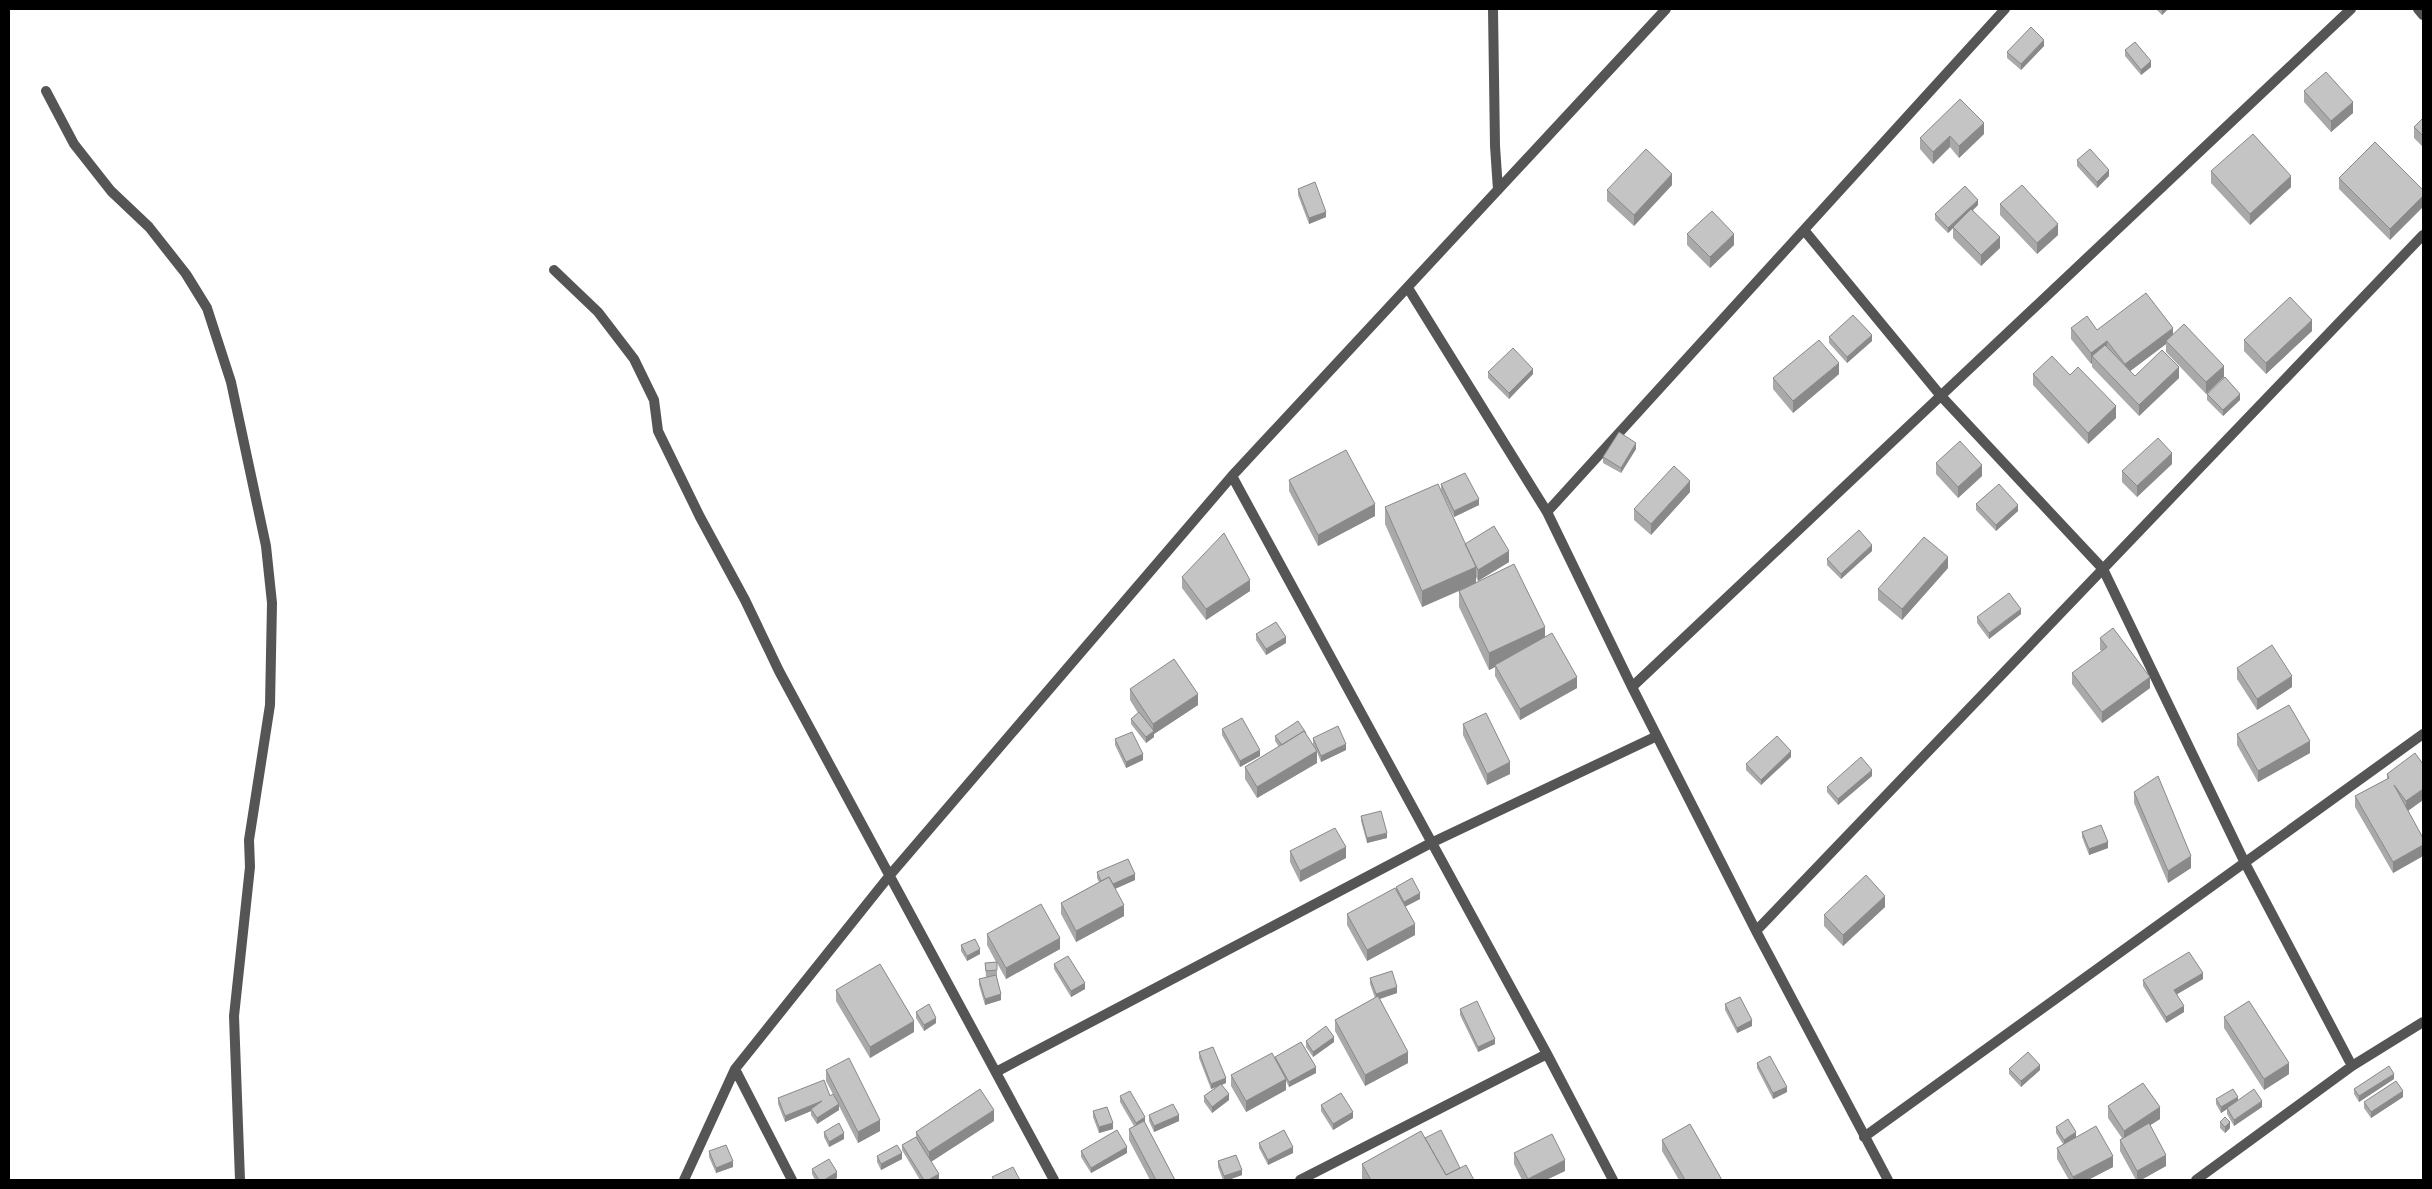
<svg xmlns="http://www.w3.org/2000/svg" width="2432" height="1189" font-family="Montserrat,sans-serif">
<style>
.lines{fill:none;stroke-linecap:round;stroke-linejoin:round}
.street{stroke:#555;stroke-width:10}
.wall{fill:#a9a9a9}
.shaded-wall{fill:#898989}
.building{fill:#c4c4c4;stroke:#898989}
</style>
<rect width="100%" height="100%" fill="#fff"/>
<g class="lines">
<path class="street" d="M1493,9L1495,146L1498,190
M2418,9L2423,15
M46,91L74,144L111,191L149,227L186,274L207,308L231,382L266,546L272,603L270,705L249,840L250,867L234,1016L240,1180
M1804,230L1941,396L2103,569L2245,863L2352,1066
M554,270L598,312L634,359L654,400L658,431L700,517L745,600L779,671L1054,1180
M1408,288L1547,512L1632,687L1756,931L1888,1180
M1232,476L1547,1054L1613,1180
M1547,512L2005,9
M1632,687L2351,9
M1756,931L2423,235
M735,1069L792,1180
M996,1072L1431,843L1657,736
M1864,1137L2423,734
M684,1180L735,1069L890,875L1232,476L1666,9
M1300,1180L1547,1054
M2196,1180L2352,1066L2423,1022"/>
</g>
<path class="wall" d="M2156,9H2168L2162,15Z
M2044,46L2021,70L2007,58V52Z
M2125,50L2151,67L2141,75L2125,56Z
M2304,91L2353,113L2331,132L2304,102Z
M2423,118V147L2414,138V127Z
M1984,134L1959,158L1950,147L1933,164L1920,149V138Z
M2077,160L2109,176L2097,188L2077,166Z
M2211,171L2291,187L2250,225L2211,183Z
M2339,178L2423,190L2390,240L2339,189Z
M1672,185L1634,226L1607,201V190Z
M1298,189L1326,217L1309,224L1298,195Z
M2000,204L2058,235L2037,254L2000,215Z
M1978,205L1973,210L2000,248L1981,266L1953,238V228L1948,233L1935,220V214Z
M1687,234L1734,245L1710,268L1687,245Z
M2071,328L2173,335L2224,377L2206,394L2166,352V344L2130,371L2135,376L2179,378L2139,416L2092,367V363L2091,364L2071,339Z
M2312,331L2266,374L2244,351V340Z
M1829,337L1872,341L1847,363L1829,343Z
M1488,372L1533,374L1509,399L1488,378Z
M1839,374L1793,413L1773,389V378Z
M2033,374L2070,375L2116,418L2088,444L2033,385Z
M2207,394L2240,400L2223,416L2207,400Z
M1636,449L1621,473L1603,463V457Z
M1936,463L1982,476L1958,498L1936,474Z
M2172,464L2137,497L2122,482V471Z
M1289,480L1375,516L1318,546L1289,491Z
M1441,484L1479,505L1454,517L1441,490Z
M1690,492L1651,535L1634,520V509Z
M1976,504L2018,511L1996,531L1976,510Z
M1385,507L1465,544L1509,562L1478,581L1476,577V582L1545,637L1577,688L1520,720L1495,676V667L1489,670L1459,607V591L1422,607L1385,524Z
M1872,551L1841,579L1827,565V559Z
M1948,568L1902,620L1878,600V589Z
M1182,577L1250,591L1206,620L1182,588Z
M2021,614L1989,639L1977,623V617Z
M1256,634L1286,643L1266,655L1256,640Z
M2100,638L2150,688L2102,723L2072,684V673L2102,651L2100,650Z
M2237,668L2292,687L2257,710L2237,679Z
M1130,689L1198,705L1154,734V737L1146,743L1131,724V719L1138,713L1130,700Z
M1463,724L1510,774L1487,785L1463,735Z
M1222,729L1260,756L1240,767L1222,735Z
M1306,734L1315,748L1313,744V738L1346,750L1321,762L1317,752V763L1257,798L1245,779V767L1279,747L1275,741V736Z
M2237,734L2310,753L2258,782L2237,745Z
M1115,739L1143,760L1126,768L1115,745Z
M1791,757L1761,785L1746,770V764Z
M2387,774L2423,800L2408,811L2423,838V867V856L2393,873L2355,807V796L2387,779Z
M1872,776L1838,805L1827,792V787Z
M2134,792L2191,868L2168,883L2134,803Z
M1361,816L1387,838L1367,843L1361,821Z
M2082,832L2108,848L2089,855L2082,837Z
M1290,851L1346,858L1300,882L1290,862Z
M1097,872L1135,880L1115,889L1124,916L1076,942L1061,914V903L1099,882L1097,878Z
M1396,887L1420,899L1405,907L1415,935L1367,961L1347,925V914L1396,890Z
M1885,907L1843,946L1824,926V915Z
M987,934L1060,949L1006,979L997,963V976H996L1001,1000L985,1005L979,985V979L989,977H986L985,963L996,962L987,945Z
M961,945L980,954L967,961L961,951Z
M1054,964L1085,989L1071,997L1054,969Z
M1370,978L1397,993L1380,999L1408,1063L1365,1086L1335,1031V1020L1375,998L1370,984Z
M2203,979L2177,994L2184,1012L2166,1023L2143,986V980Z
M836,990L914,1032L870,1058L836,1001Z
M1725,1004L1752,1026L1737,1033L1725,1010Z
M1460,1009L1495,1044L1478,1052L1460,1015Z
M916,1012L936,1023L924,1031L916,1018Z
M2224,1017L2289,1074L2264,1090L2224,1028Z
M1306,1041L1334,1042L1313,1057L1306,1047Z
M1199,1052L1226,1083L1222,1085L1229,1100L1212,1113L1204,1102V1096L1216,1087L1211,1089L1199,1058Z
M1275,1057L1316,1073L1289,1087L1286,1081V1090L1246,1112L1231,1086V1075L1275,1059Z
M1757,1063L1787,1092L1773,1099L1757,1068Z
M2009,1069L2040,1070L2021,1087L2009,1074Z
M826,1070L880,1131L858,1143L839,1106V1110L817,1124L811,1115V1111L785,1122L778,1104V1098L830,1096L835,1098L826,1081Z
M2394,1079L2359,1102L2354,1094V1089Z
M1120,1096L1145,1123L1175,1180H1150L1129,1140V1129L1134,1126L1120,1102Z
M2403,1097L2371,1118L2364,1108V1102Z
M2216,1099L2238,1101L2262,1107L2234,1126L2227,1114V1109L2221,1113L2216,1104Z
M1321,1105L1353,1118L1333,1130L1321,1111Z
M2108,1106L2160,1119L2150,1125L2166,1166L2141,1180H2136L2120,1151V1140L2122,1138L2108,1118Z
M1093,1111L1113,1129L1099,1133L1093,1117Z
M1149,1115L1179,1121L1154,1132L1149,1121Z
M994,1121L931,1162L939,1180H920L902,1150V1145L916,1137V1132Z
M2220,1122L2230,1128L2225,1133L2220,1128Z
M2056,1127L2076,1137L2113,1167L2088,1180H2069L2057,1159V1148L2063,1144L2056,1133Z
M824,1132L844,1139L829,1147L824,1137Z
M1425,1138L1474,1180H1362V1164Z
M1662,1140L1722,1180H1679L1662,1151Z
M1259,1143L1293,1153L1268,1165L1259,1148Z
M709,1151L733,1167L716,1173L709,1157Z
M1081,1151L1127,1153L1091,1173L1081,1157Z
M1514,1153L1565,1171L1546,1180H1522L1514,1164Z
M877,1156L902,1159L881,1170L877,1162Z
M1218,1161L1242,1175L1228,1180H1223L1218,1167Z
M812,1169L837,1178L833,1180H815L812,1174Z"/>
<path class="shaded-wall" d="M2162,9H2168L2162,15Z
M2044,40V46L2021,70V64Z
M2151,61V67L2141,75V70Z
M2353,102V113L2331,132V121Z
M1984,123V134L1959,158V146Z
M1950,136V147L1933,164V152Z
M2109,170V176L2097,188V182Z
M1672,174V185L1634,226V215Z
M2291,176V187L2250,225V214Z
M2423,196V207L2390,240V229Z
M1978,200V205L1954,228L1953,227V228L1948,233V228Z
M1326,212V217L1309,224V218Z
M2058,224V235L2037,254V243Z
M1734,234V245L1710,268V257Z
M2000,237V248L1981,266V255Z
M2312,320V331L2266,374V363Z
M2173,328V339L2166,341V344L2125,375V364Z
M1872,335V341L1847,363V357Z
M2107,341V352L2092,356V363L2091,364V353Z
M1839,363V374L1793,413V401Z
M2224,366V377L2206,394V382Z
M2179,367V378L2139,416V405Z
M1533,369V374L1509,399V393Z
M2240,394V400L2223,416V410Z
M2116,406V418L2088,444V433Z
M1636,443V449L1621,473V468Z
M2172,453V464L2137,497V486Z
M1982,465V476L1958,498V487Z
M1690,481V492L1651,535V524Z
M1479,499V505L1454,517V511Z
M1375,504V516L1318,546V535Z
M2018,505V511L1996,531V525Z
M1872,545V551L1841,579V574Z
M1509,551V562L1478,581V570Z
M1948,557V568L1902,620V609Z
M1476,567V583L1422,607V591Z
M1250,580V591L1206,620V609Z
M2021,609V614L1989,639V633Z
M1545,627V643L1495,665V667L1489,670V653Z
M1286,637V643L1266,655V649Z
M2292,676V687L2257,710V699Z
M1577,677V688L1520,720V709Z
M2150,677V688L2102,723V712Z
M1198,694V705L1154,734V737L1146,743V737L1153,732V724Z
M2310,741V753L2258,782V771Z
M1346,744V750L1321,762V756Z
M1260,750V756L1240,767V761Z
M1317,751V763L1257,798V787Z
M1791,751V757L1761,785V780Z
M1143,754V760L1126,768V762Z
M1510,762V774L1487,785V774Z
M1872,770V776L1838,805V799Z
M2423,789V800L2406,812V801Z
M1387,833V838L1367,843V838Z
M2108,842V848L2089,855V849Z
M2423,845V856L2393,873V862Z
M1346,847V858L1300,882V871Z
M2191,856V868L2168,883V871Z
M1135,874V880L1110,891V885Z
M1420,893V899L1404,907V902Z
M1885,896V907L1843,946V935Z
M1124,905V916L1076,942V931Z
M1415,924V935L1367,961V950Z
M1060,938V949L1006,979V968Z
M980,949V954L967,961V956Z
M2203,973V979L2174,996V990Z
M1085,983V989L1071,997V991Z
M1397,987V993L1376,1000V994Z
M1001,994V1000L985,1005V999Z
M2184,1006V1012L2166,1023V1017Z
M936,1018V1023L924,1031V1025Z
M1752,1020V1026L1737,1033V1028Z
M914,1021V1032L870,1058V1047Z
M1334,1037V1042L1313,1057V1052Z
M1495,1039V1044L1478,1052V1047Z
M1408,1052V1063L1365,1086V1075Z
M2289,1063V1074L2264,1090V1079Z
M2040,1065V1070L2021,1087V1081Z
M1316,1067V1073L1289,1087V1082Z
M2394,1074V1079L2359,1102V1096Z
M1226,1078V1083L1211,1089V1084Z
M1286,1079V1090L1246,1112V1101Z
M1787,1087V1092L1773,1099V1093Z
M2403,1091V1097L2371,1118V1112Z
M1229,1094V1100L1212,1113V1107Z
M2238,1097V1102L2221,1113V1107Z
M822,1101L811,1109V1111L785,1122V1116Z
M2262,1101V1107L2234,1126V1120Z
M839,1104V1110L817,1124V1118Z
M2160,1107V1119L2124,1142V1131Z
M994,1110V1121L929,1163V1152Z
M1353,1112V1118L1333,1130V1124Z
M1179,1115V1121L1154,1132V1126Z
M1145,1117V1123L1136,1129V1123Z
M880,1120V1131L858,1143V1132Z
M2230,1122V1128L2225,1133V1127Z
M1113,1123V1129L1099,1133V1127Z
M2076,1132V1138L2064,1146V1140Z
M844,1133V1139L829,1147V1142Z
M1127,1147V1153L1091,1173V1168Z
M1293,1147V1153L1268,1165V1160Z
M902,1153V1159L881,1170V1164Z
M2166,1155V1166L2141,1180H2137V1171Z
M2113,1156V1167L2088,1180H2073V1177Z
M1565,1160V1171L1546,1180H1528V1179Z
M733,1161V1167L716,1173V1168Z
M1242,1170V1175L1228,1180H1224V1176Z
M837,1172V1178L833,1180H824Z
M939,1174V1180H928Z"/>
<path class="building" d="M2031,27L2044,40L2021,64L2007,52Z
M2135,42L2151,61L2141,70L2125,50Z
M2326,72L2353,102L2331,121L2304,91Z
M1960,99L1984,123L1959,146L1950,136L1933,152L1920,138Z
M2423,118V136L2414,127Z
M2253,134L2291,176L2250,214L2211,171Z
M2375,142L2423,190V196L2390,229L2339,178Z
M1646,149L1672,174L1634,215L1607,190Z
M2090,149L2109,170L2097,182L2077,160Z
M1315,182L1326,212L1309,218L1298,189Z
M2022,185L2058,224L2037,243L2000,204Z
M1965,186L1978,200L1948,228L1935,214Z
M1971,209L2000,237L1981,255L1953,227Z
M1712,211L1734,234L1710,257L1687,234Z
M2146,293L2173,328L2125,364L2107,341L2091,353L2071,328L2087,316L2097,330Z
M2290,297L2312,320L2266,363L2244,340Z
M1853,315L1872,335L1847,357L1829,337Z
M2184,324L2224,366L2206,382L2166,341Z
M1819,340L1839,363L1793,401L1773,378Z
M2105,345L2135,376L2162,350L2179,367L2139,405L2092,356Z
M1513,348L1533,369L1509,393L1488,372Z
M2052,356L2070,375L2078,367L2116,406L2088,433L2033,374Z
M2225,377L2240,394L2223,410L2207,394Z
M1619,432L1636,443L1621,468L1603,457Z
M2158,438L2172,453L2137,486L2122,471Z
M1960,441L1982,465L1958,487L1936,463Z
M1346,450L1375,504L1318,535L1289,480Z
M1674,466L1690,481L1651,524L1634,509Z
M1465,473L1479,499L1454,511L1441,484Z
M1438,484L1476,567L1422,591L1385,507Z
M1999,484L2018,505L1996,525L1976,504Z
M1494,526L1509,551L1478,570L1465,544Z
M1859,530L1872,545L1841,574L1827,559Z
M1224,533L1250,580L1206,609L1182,577Z
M1924,537L1948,557L1902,609L1878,589Z
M1514,564L1545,627L1489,653L1459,591Z
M2009,593L2021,609L1989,633L1977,617Z
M1276,622L1286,637L1266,649L1256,634Z
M2113,628L2150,677L2102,712L2072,673L2107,647L2100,638Z
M1552,633L1577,677L1520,709L1495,665Z
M2272,645L2292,676L2257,699L2237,668Z
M1174,659L1198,694L1153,724L1130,689Z
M2289,705L2310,741L2258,771L2237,734Z
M1139,712L1154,731L1146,737L1131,719Z
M1486,713L1510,762L1487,774L1463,724Z
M1242,718L1260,750L1240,761L1222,729Z
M1298,721L1306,733L1304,731L1282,745L1275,736Z
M1338,726L1346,744L1321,756L1313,738Z
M1304,731L1317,751L1257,787L1245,767Z
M1132,732L1143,754L1126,762L1115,739Z
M1777,736L1791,751L1761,780L1746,764Z
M2415,753L2423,764V789L2406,801L2394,785L2423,838V845L2393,862L2355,796L2389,778L2387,774Z
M1861,757L1872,770L1838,799L1827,787Z
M2158,776L2191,856L2168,871L2134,792Z
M1381,811L1387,833L1367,838L1361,816Z
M2101,825L2108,842L2089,849L2082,832Z
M1335,828L1346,847L1300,871L1290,851Z
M1128,859L1135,874L1113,884L1109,877L1101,881L1097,872Z
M1866,875L1885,896L1843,935L1824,915Z
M1109,877L1124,905L1076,931L1061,903Z
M1412,878L1420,893L1404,902L1396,887Z
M1395,888L1415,924L1367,950L1347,914Z
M1041,904L1060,938L1006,968L987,934Z
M975,939L980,949L967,956L961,945Z
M2189,952L2203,973L2174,990L2184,1006L2166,1017L2143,980Z
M1068,956L1085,983L1071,991L1054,964Z
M997,962V970L986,971L985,963Z
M880,964L914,1021L870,1047L836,990Z
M1392,971L1397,987L1376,994L1370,978Z
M996,975L1001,994L985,999L979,979Z
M1378,996L1408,1052L1365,1075L1335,1020Z
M1740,997L1752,1020L1737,1028L1725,1004Z
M1477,1001L1495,1039L1478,1047L1460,1009Z
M2249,1001L2289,1063L2264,1079L2224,1017Z
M929,1004L936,1018L924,1025L916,1012Z
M1326,1026L1334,1037L1313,1052L1306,1041Z
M1301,1042L1316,1067L1289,1082L1275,1057Z
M1213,1047L1226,1078L1211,1084L1199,1052Z
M2028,1052L2040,1065L2021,1081L2009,1069Z
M1272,1053L1286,1079L1246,1101L1231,1075Z
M1770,1056L1787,1087L1773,1093L1757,1063Z
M849,1058L880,1120L858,1132L826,1070Z
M2389,1066L2394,1074L2359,1096L2354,1089Z
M824,1080L830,1096L833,1094L839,1104L817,1118L811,1109L822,1101L785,1116L778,1098Z
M2396,1081L2403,1091L2371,1112L2364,1102Z
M2143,1083L2160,1107L2124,1131L2108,1106Z
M1221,1084L1229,1094L1212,1107L1204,1096Z
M980,1089L994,1110L929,1152L916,1132Z
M2233,1089L2238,1097L2221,1107L2216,1099Z
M2254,1089L2262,1101L2234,1120L2227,1108Z
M1130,1091L1145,1117L1136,1123L1120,1096Z
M1341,1093L1353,1112L1333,1124L1321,1105Z
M1173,1104L1179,1115L1154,1126L1149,1115Z
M1107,1107L1113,1123L1099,1127L1093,1111Z
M2225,1117L2230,1122L2225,1127L2220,1122Z
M2068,1119L2076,1132L2064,1140L2056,1127Z
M1144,1121L1175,1180H1156L1129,1129Z
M839,1123L844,1133L829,1142L824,1132Z
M2149,1123L2166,1155L2137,1171L2120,1140Z
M1690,1124L1722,1180H1685L1662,1140Z
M2096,1126L2113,1156L2073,1177L2057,1148Z
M1117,1130L1127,1147L1091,1168L1081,1151Z
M1284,1130L1293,1147L1268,1160L1259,1143Z
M1441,1130L1460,1168L1446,1175L1425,1138Z
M1421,1131L1446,1175L1466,1165L1474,1180H1371L1362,1164Z
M1552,1134L1565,1160L1528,1179L1514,1153Z
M916,1137L939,1174L928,1180H924L902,1145Z
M726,1145L733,1161L716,1168L709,1151Z
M897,1145L902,1153L881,1164L877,1156Z
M1236,1155L1242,1170L1224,1176L1218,1161Z
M829,1159L837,1172L824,1180H819L812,1169Z
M1013,1167L1020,1180H994L992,1177Z"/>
<rect width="2432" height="1189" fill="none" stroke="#000000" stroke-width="20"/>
</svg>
